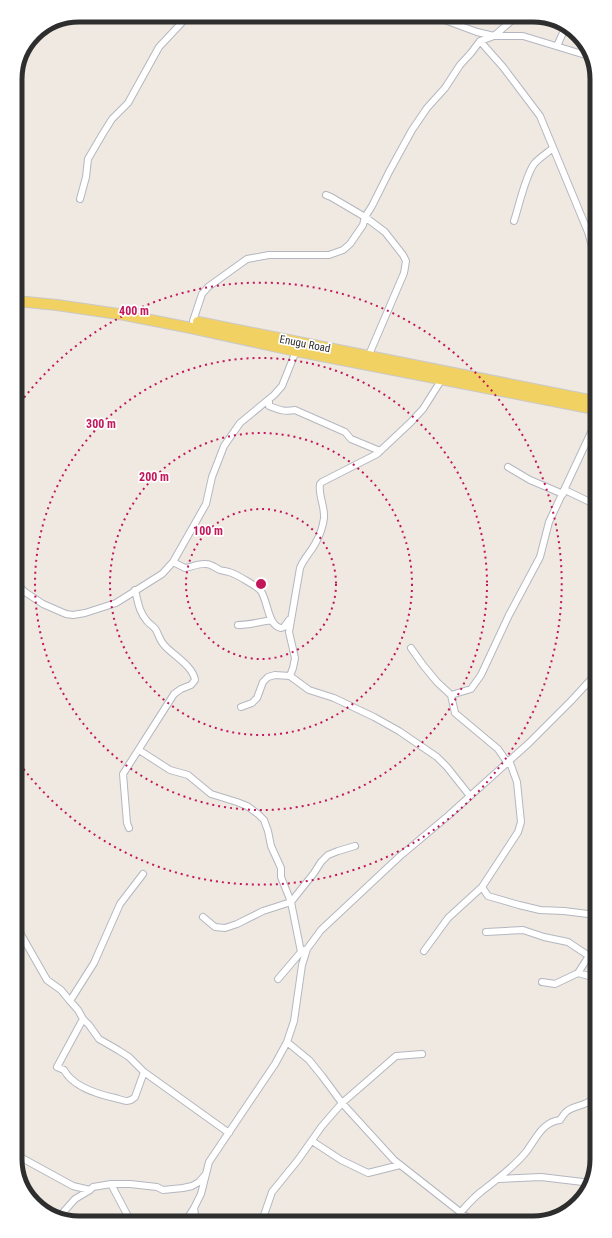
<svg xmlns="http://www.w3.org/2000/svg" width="612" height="1238" font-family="'Roboto Condensed',sans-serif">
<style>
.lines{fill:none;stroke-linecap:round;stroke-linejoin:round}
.minor-casing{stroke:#b4b7c1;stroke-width:8}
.primary-casing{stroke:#c9c9c9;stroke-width:12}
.minor{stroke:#fff;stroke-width:6}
.primary{stroke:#f2d163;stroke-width:10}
.ring{fill:none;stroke:#c2185b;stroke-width:2;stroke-dasharray:2 4}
.labels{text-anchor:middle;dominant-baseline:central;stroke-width:3.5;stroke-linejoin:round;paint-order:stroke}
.street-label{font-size:11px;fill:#2e2e2e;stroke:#fff}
.rim{fill:none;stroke:#2e2e2e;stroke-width:5}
.centre{fill:#c2185b;stroke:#fff;stroke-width:2}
.ring-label{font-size:12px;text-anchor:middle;font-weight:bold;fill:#c2185b;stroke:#fff;stroke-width:3.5;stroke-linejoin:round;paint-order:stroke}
</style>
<rect width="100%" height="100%" fill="#efe9e1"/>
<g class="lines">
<defs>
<path id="minor" d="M431,15L477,32L494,36H523L592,57
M480,41L503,67L540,116L588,232L593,250
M557,46L566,26
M15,139L19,141
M326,195L331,197L365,217L385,232L403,255L406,261L404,273L368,357
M80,199L86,177L88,159L102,135L112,119L128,103L159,47L189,15
M514,221C519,206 525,177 534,164C539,158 547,153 553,148
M193,321L202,294L208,287L247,259L269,255H329L343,250L350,244L363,225L365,217L372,206L389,172L412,130L427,108L445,88L460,65L471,53L480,41L494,36L518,15
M269,399V406C280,410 284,412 295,410L345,432L351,439L380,451
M508,467L530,480L563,494
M565,490L594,504
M173,562L185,568C192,567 199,563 206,564C212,564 215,568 220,570C223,571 227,571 229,572C236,574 258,587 261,591C268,602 268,626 281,628L284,627L289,620
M18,585L25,592L43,604L66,614L73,615L85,613L116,603L162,574L173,562L206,504L212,477L224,446L240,423L274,395L282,386L296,351
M238,625C249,625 260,622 271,620
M411,648L423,665L437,682L451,695L455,713L498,749L507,762
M290,676L293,668L295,658L289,632L300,568C304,558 310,553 315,544C319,537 323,526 324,518C325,506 318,495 320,484L322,482L377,454L411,422L423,409L442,379
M451,695L471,689L481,675L509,615L540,557L549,522L594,426
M241,707L252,703L257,698L263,682L268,677L275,675L290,676L309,690L334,698L374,717L399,731L437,757L447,767L470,796
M139,750L170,770L188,775L211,794L237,802L247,806L258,814L264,820L268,831L271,846L281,868V877L291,902L301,952
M129,828L127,823L123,774L174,694L181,689L191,685L195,680C193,666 173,655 165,646C159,640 159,635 156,630C154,626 149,624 147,621C139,612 138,602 135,590
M482,887L488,896L519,905L540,910L564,911L596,915
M203,917L215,927L225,928L237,924L263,911L291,902L314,873L321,862L328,855L338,851L355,846
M19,931L47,980L61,990L70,1001L78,1010L83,1019L89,1025L99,1039L118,1050L129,1057L144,1072L229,1133
M486,932L523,930L544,937L568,942L589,956L595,973
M424,951L448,918L482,887L518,832L521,822L517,782L509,760
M578,973L596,978
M278,979L301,952L304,950
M542,982L555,984L578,973L596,945
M70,1001L94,963L120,904L143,874
M83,1019L57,1067L64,1070C73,1087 97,1094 115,1098C119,1099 124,1101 127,1101C131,1101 133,1099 135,1097L144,1072
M287,1042L309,1060L322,1076L342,1103L396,1056L422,1054
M312,1141L341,1160L368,1173L400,1165
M20,1157L73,1186L90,1190
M499,1179L541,1177L583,1182L589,1184
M111,1184L131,1222
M460,1213C467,1205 474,1197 482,1191C497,1179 513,1168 526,1152C536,1139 542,1122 560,1120C562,1117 564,1114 566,1112C574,1104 587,1108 597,1094
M59,1217L75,1199L90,1190L93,1187L111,1184H130L157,1187L163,1190L183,1188L192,1186L199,1182L205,1175
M262,1221L272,1192L298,1160L322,1126L342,1103L394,1160L469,1219
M185,1222L194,1208
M196,1222L194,1208L201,1194L209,1162L275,1064L287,1042L294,1021L302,965L307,949L321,930L399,857L449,815L529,743L571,701L595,675"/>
<path id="primary" d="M16,301L57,305L125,315L191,328L296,351L594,409
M198,322L594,401"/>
</defs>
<use href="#minor" class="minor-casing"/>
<use href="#primary" class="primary-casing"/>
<use href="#minor" class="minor"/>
<use href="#primary" class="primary"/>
</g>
<g class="ring">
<circle cx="261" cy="584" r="75"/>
<circle cx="261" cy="584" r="151"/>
<circle cx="261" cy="584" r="226"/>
<path d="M17 407A301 301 0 1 1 19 763"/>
</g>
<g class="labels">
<g class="street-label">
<text transform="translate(305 344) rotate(11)">Enugu Road</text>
</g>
</g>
<path d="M0 0H612V1238H0ZM79 22H533A57 57 0 0 1 590 79V1159A57 57 0 0 1 533 1216H79A57 57 0 0 1 22 1159V79A57 57 0 0 1 79 22Z" fill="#fff" fill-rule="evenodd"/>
<path class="rim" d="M79 22H533A57 57 0 0 1 590 79V1159A57 57 0 0 1 533 1216H79A57 57 0 0 1 22 1159V79A57 57 0 0 1 79 22Z"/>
<circle cx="261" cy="584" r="6" class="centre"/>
<g class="ring-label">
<text x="134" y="315">400 m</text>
<text x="101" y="428">300 m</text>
<text x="154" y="481">200 m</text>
<text x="208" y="535">100 m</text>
</g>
</svg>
